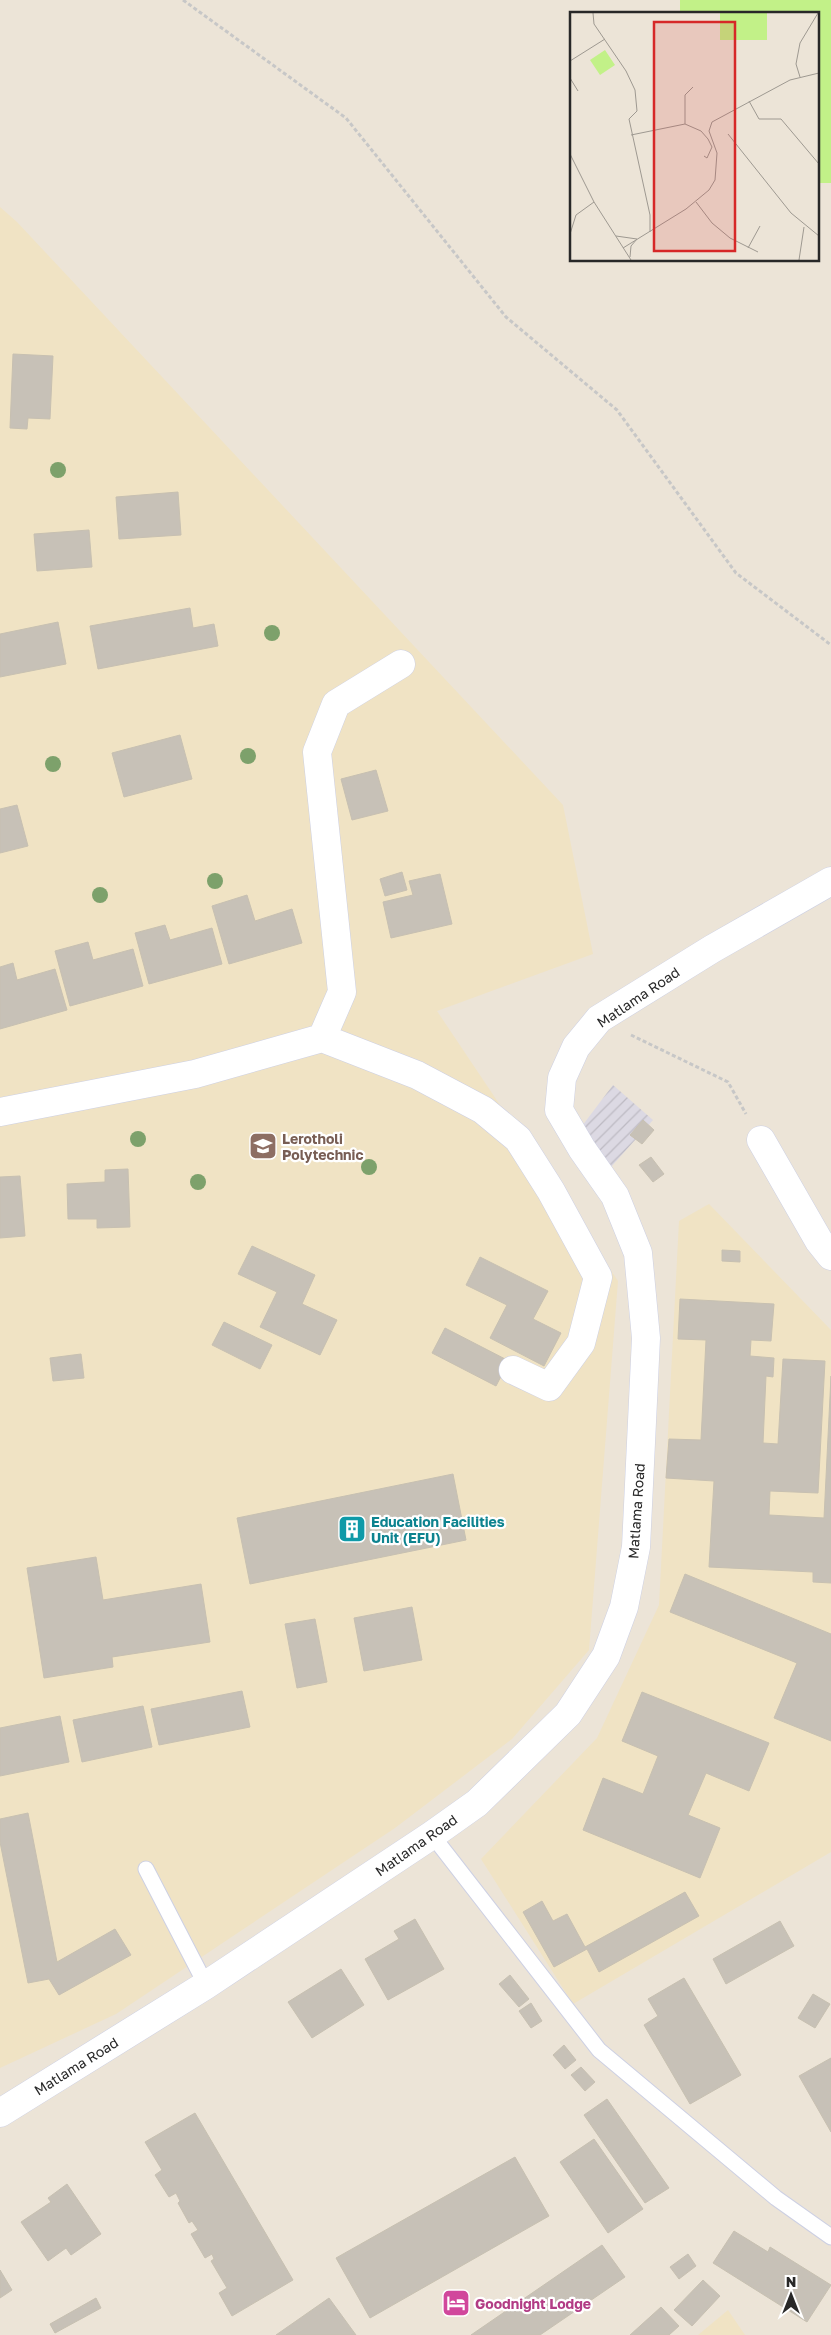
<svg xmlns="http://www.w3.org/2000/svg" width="831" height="2335" font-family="'Golos Text',sans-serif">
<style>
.industrial{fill:url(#industrial-furrows)}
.education{fill:#f0e3c4}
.pitch{fill:#c2f188}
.building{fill:#c7c1b7;stroke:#c7c0b1}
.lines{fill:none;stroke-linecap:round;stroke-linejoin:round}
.service-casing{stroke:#cdd0e3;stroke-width:17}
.minor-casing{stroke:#cdd0e3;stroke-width:29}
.tertiary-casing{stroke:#cdd0e3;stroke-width:29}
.path{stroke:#c7c7c7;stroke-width:3;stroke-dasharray:4 2.5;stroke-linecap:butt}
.service{stroke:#fff;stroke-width:15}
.minor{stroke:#fff;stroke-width:28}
.tertiary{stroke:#fff;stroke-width:28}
.tree{fill:#7da16b}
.labels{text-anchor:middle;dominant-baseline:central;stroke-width:4.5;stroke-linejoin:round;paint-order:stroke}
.street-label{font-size:14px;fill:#282828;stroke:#fff}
.education-label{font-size:14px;font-weight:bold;fill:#785e54;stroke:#fff;text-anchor:start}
.culture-label{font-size:14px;font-weight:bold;fill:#0d838f;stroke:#fff;text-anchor:start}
.hotel-label{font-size:14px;font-weight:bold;fill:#b23c85;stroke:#fff;text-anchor:start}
.inset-road{fill:none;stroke:#9e9991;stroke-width:1}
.view{fill:#d62828;fill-opacity:0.15;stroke:#d62828;stroke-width:2.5}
.inset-edge{fill:none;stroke:#282828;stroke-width:2.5}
</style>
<defs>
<pattern id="industrial-furrows" width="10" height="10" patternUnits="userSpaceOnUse" patternTransform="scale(1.25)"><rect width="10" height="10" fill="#dcd9e3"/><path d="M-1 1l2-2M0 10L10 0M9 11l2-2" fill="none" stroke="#bdbac3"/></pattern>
</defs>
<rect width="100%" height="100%" fill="#ece4d7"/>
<path class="industrial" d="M613,1085L653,1120L611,1167L579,1130Z"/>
<path class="education" d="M0,207L17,222L563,805L593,954L437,1011L618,1281L589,1650L512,1739L395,1828L116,2014L0,2068Z
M709,1204L831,1330V1852L573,2004L481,1859L597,1738L659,1605L679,1221Z
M728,2310L745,2335H698Z"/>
<path class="pitch" d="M680,0H831V183H817V14H680Z"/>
<path class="building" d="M13,354L53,356L50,419L28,418L27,429L10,428Z
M178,492L181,535L119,539L116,497Z
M89,530L92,567L37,571L34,534Z
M190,608L193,628L214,624L218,646L98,669L90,626Z
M58,622L66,664L0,677V634Z
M180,735L192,779L124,797L112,753Z
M376,770L388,811L352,820L341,779Z
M17,805L28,846L0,853V809Z
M402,872L407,890L385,896L380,879Z
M440,874L452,924L391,938L383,902L413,895L409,881Z
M247,895L255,921L292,909L302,943L229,964L212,906Z
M165,925L170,940L212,928L222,964L149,984L135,933Z
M88,942L93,960L133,949L143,986L70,1006L55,951Z
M13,963L17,980L55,969L67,1010L0,1029V967Z
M643,1120L654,1130L642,1144L630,1135Z
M651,1157L664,1174L653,1182L639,1165Z
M128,1169L130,1227L97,1228V1219H68L67,1184L105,1182V1170Z
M20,1176L25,1236L0,1238V1177Z
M252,1246L315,1275L302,1304L337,1320L320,1355L260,1327L277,1292L238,1274Z
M722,1250L740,1251V1262L722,1261Z
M480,1257L548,1291L533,1319L561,1333L544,1366L490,1338L507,1305L466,1285Z
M680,1299L774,1304L771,1341L751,1340L750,1356L774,1358L773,1377L766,1376L763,1443L778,1444L783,1359L825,1361L818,1493L770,1491L769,1515L824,1518L831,1376V1583L813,1582V1572L709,1567L714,1481L666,1478L669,1439L701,1440L706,1340L678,1339Z
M224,1322L272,1345L260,1369L212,1345Z
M445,1328L509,1361L496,1386L432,1353Z
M81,1354L84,1378L53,1381L50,1358Z
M453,1474L466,1540L250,1584L237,1518Z
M96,1557L103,1600L201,1584L210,1642L112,1657L113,1667L44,1678L27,1568Z
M685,1574L831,1634V1741L774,1718L797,1663L670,1612Z
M412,1607L422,1660L364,1671L354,1618Z
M315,1619L327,1682L297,1688L285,1624Z
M242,1691L250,1727L159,1745L151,1709Z
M642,1692L769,1743L749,1791L706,1773L688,1815L720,1828L700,1878L583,1830L603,1778L643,1794L658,1756L622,1741Z
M143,1706L152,1747L82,1762L73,1720Z
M60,1716L69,1762L0,1776V1728Z
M28,1813L57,1962L115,1929L131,1955L59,1995L49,1979L28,1983L0,1842V1819Z
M685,1892L699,1916L599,1972L587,1949L554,1967L523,1912L542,1901L553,1921L567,1914L585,1947Z
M415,1919L444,1969L388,2000L365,1959L399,1939L394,1931Z
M780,1921L794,1946L726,1984L713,1959Z
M341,1969L364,2005L312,2038L288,2002Z
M510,1975L529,1999L519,2007L499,1984Z
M684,1978L741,2075L690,2104L644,2025L658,2016L648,1999Z
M813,1994L830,2004L815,2028L798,2018Z
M531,2003L542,2021L531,2028L519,2011Z
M564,2045L576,2060L565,2069L553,2055Z
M831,2058V2132L799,2076Z
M581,2067L595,2082L585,2091L571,2075Z
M607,2099L669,2188L645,2203L584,2115Z
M195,2113L293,2280L232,2316L219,2293L227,2288L211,2261L214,2259L212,2254L205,2258L191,2234L198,2230L192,2221L189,2223L178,2203L180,2201L176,2193L169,2197L155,2175L162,2170L145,2142Z
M594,2139L643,2209L608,2233L560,2162Z
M515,2157L549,2216L370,2318L336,2258Z
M67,2184L101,2234L71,2255L66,2248L48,2261L21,2222L51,2202L48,2198Z
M734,2231L768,2252L770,2247L831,2285L807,2322L713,2263Z
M602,2245L625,2277L540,2335H471Z
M688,2254L696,2266L679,2279L670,2267Z
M0,2270L12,2290L0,2298Z
M703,2280L720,2296L692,2326L674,2310Z
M96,2298L101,2308L55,2333L50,2324Z
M329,2298L356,2335H276Z
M661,2307L679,2326L669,2335H630Z"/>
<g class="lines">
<defs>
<path id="service" d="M432,1835L599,2050L776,2198L831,2237
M146,1869L206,1985"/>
<path id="minor" d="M322,1038L342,992L317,752L336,704L401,664
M0,1112L195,1074L322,1038L417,1075L483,1110L518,1139L551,1191L598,1277L581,1343L549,1387L513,1370
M761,1140L819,1241L831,1256"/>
<path id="tertiary" d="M0,2113L206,1985L432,1835L477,1803L568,1714L606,1656L624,1607L636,1547L646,1338L638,1253L615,1196L582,1149L559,1110L562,1078L576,1047L599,1019L712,949L831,881"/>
</defs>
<use href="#service" class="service-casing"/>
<use href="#minor" class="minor-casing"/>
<use href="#tertiary" class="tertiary-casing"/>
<path class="path" d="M183,0L346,118L506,317L617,410L736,573L831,645
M631,1035L728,1082L746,1114"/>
<use href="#service" class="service"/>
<use href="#minor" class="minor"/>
<use href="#tertiary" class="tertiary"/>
</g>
<g class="tree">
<circle cx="58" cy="470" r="8"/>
<circle cx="272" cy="633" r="8"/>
<circle cx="248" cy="756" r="8"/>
<circle cx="53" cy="764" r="8"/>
<circle cx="215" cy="881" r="8"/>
<circle cx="100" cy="895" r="8"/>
<circle cx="138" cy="1139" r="8"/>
<circle cx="369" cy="1167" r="8"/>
<circle cx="198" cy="1182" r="8"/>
</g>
<defs>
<symbol id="university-square" viewBox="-11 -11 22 22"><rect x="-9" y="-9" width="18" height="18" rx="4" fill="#8d6e63" stroke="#fff"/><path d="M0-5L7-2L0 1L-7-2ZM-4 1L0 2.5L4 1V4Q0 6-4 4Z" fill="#fff"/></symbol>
<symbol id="building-square" viewBox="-11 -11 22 22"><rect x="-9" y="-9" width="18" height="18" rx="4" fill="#0f9aa8" stroke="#fff"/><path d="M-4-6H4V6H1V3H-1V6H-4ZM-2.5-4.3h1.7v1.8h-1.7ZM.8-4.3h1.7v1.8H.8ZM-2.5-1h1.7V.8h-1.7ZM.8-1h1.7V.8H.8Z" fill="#fff"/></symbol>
<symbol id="hotel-square" viewBox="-11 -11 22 22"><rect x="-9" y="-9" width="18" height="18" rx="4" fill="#d1479c" stroke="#fff"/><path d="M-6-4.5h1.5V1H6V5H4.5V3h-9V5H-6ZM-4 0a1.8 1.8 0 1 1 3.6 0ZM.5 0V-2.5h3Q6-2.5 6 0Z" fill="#fff"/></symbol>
</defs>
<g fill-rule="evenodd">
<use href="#university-square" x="247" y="1130" width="32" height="32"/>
<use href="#building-square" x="336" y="1513" width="32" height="32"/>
<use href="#hotel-square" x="440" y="2287" width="32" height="32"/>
</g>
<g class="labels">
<g class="street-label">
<text transform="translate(638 997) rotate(-34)">Matlama Road</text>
<text transform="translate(636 1511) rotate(-86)">Matlama Road</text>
<text transform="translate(416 1845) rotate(-35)">Matlama Road</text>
<text transform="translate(76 2066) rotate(-32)">Matlama Road</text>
</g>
<g class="education-label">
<text x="282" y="1138">Lerotholi<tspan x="282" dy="16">Polytechnic</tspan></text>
</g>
<g class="culture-label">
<text x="371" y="1521">Education Facilities<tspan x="371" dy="16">Unit (EFU)</tspan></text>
</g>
<g class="hotel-label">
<text x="475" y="2303">Goodnight Lodge</text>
</g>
</g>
<g transform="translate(570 12)">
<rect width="249" height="249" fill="#ece4d7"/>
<path d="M150,1H197V28H150ZM35,38L45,53L30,63L20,48Z" fill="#c2f188"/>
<path class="inset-road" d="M23,1L24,12L56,59L65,78L67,99L59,107L80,203V220M0,49L35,27M230,65L226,52L230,31L248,1M0,66L8,79M179,89L189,107H211L249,152M115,112V83L123,75M158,122L221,201L249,224M61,123L115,112L131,119L138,127L142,135L137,146L134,144M0,142L24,190L61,248M126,190L142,211L160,226L188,240M0,222L6,203L24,190M46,224L67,227M53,236L116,197L139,178L145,168L147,141L139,119L142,110L220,68L249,61M178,236L190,214M60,245L61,234L67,227M229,248L234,215"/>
<path class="view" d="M84,10H165V239H84Z"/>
<rect width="249" height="249" class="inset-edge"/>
</g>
<g transform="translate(791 2295)" stroke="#ffffff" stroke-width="4" paint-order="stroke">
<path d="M0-4L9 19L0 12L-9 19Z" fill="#282828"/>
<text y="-8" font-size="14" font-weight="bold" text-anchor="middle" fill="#282828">N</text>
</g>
</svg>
